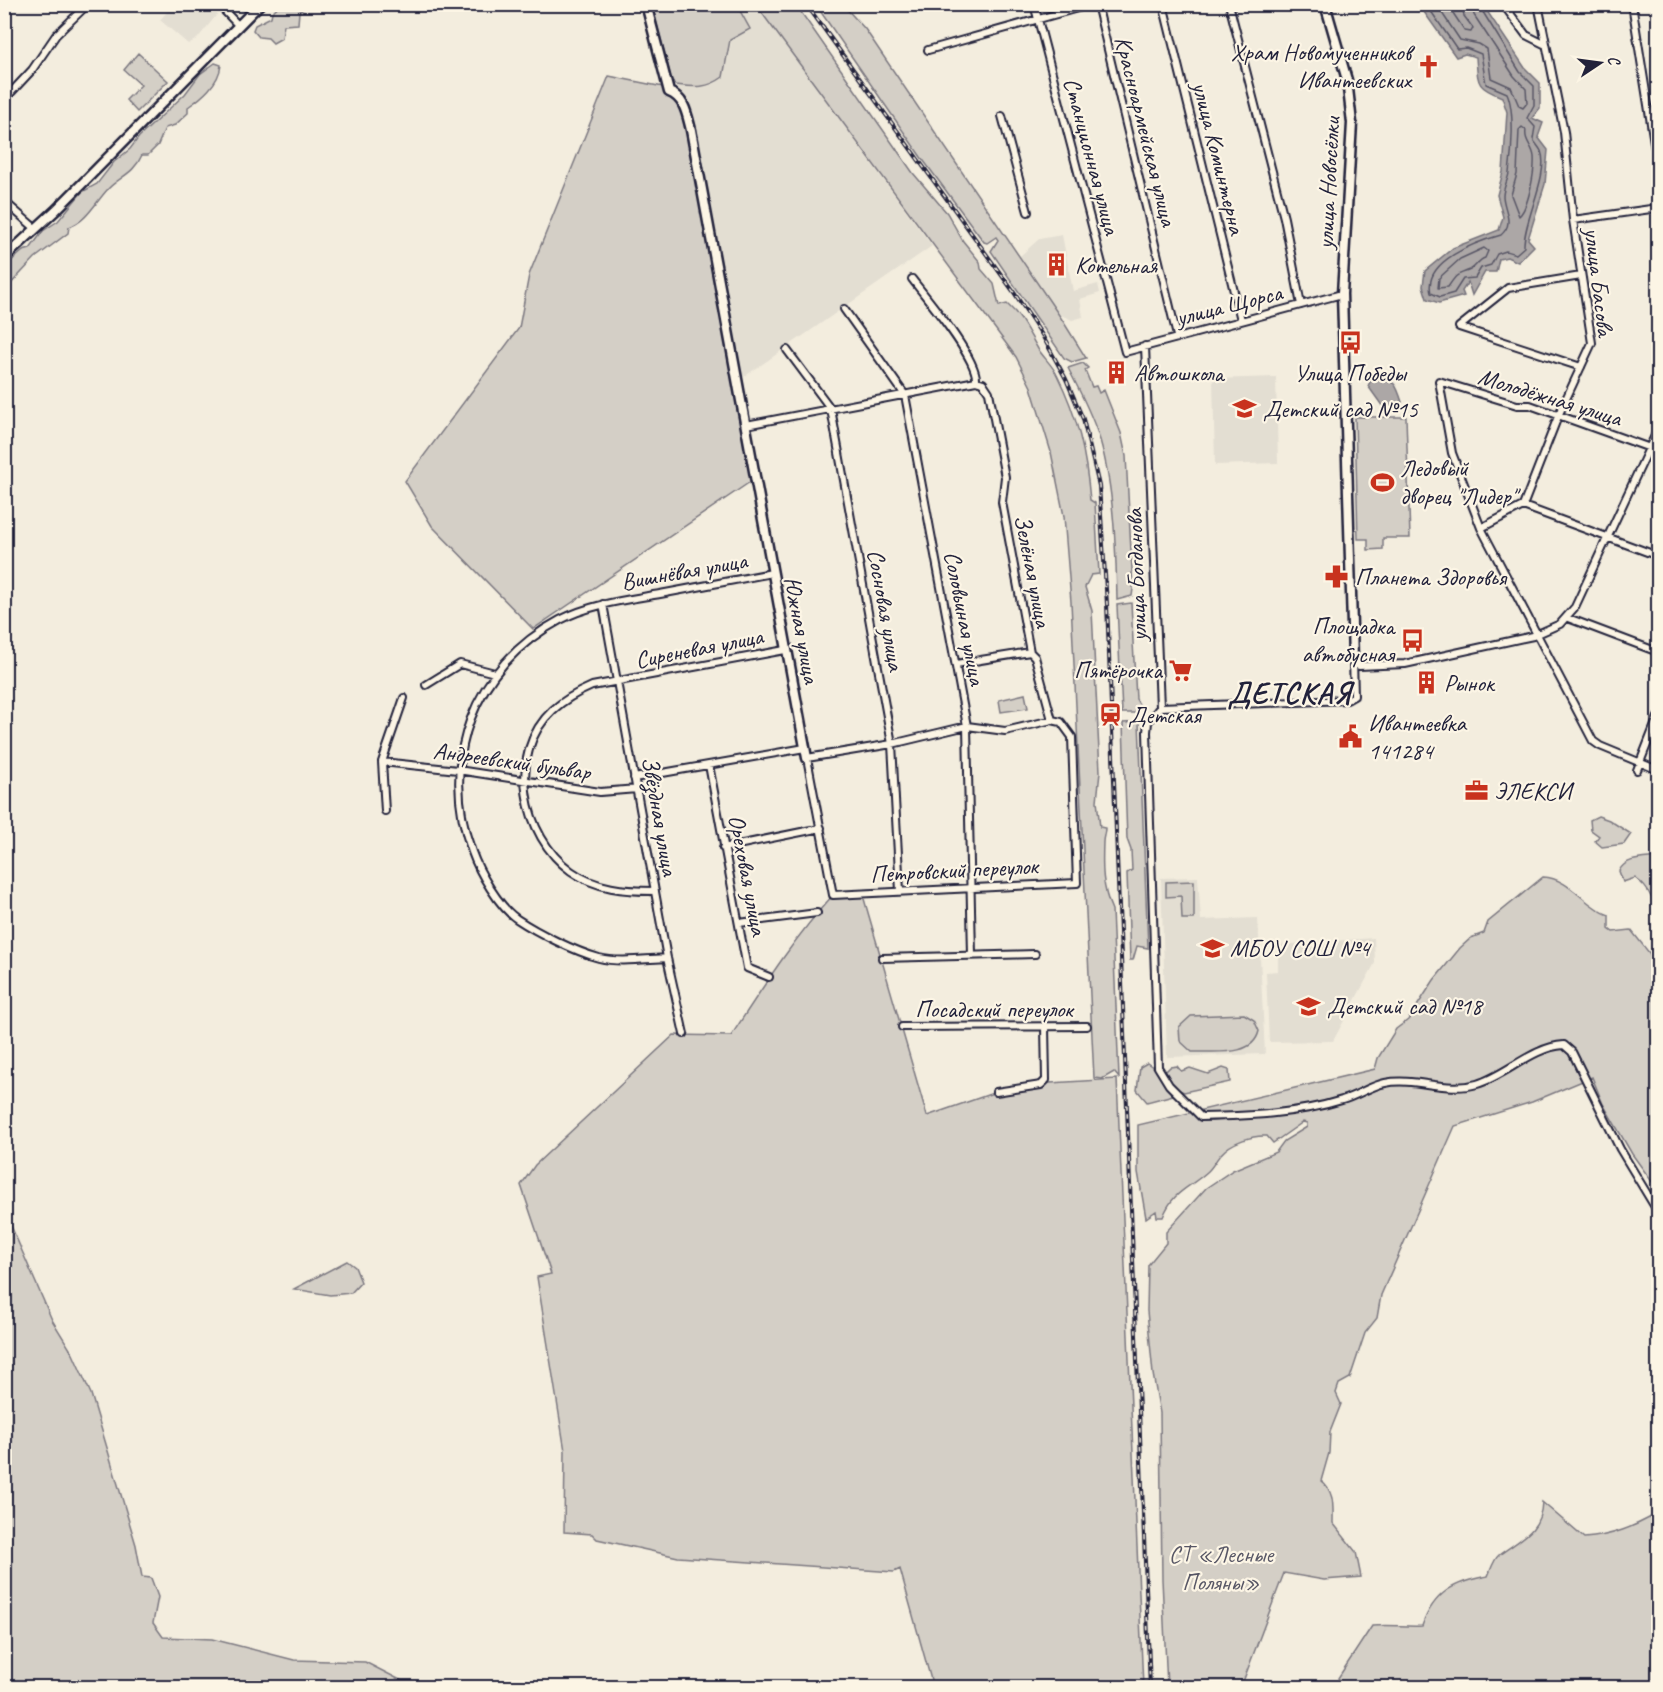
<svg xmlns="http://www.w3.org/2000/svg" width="1663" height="1692" font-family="Caveat,sans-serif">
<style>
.built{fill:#e3ded2}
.green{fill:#d4cfc6;stroke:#7b7880;stroke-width:1.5}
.water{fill:#aca7a6;stroke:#75727b;stroke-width:1.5}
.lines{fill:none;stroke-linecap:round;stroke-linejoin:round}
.shore{stroke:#595766;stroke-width:1.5}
.street-casing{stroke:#22223b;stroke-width:10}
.secondary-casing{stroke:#22223b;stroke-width:13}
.street{stroke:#fcf5e5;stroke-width:6}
.secondary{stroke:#fcf5e5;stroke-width:8}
.rail-casing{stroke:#22223b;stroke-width:4}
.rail{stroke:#fcf5e5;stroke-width:1.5;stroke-dasharray:4.5;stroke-linecap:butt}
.labels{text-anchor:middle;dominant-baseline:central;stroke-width:4.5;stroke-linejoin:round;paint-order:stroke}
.poi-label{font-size:24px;fill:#22223b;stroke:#fcf5e5;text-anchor:start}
.street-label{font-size:24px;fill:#22223b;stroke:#fcf5e5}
.park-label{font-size:24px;fill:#575665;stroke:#fcf5e5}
.district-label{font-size:30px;font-weight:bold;letter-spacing:1.5px;fill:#22223b;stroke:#fcf5e5}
</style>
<rect width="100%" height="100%" fill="#f3edde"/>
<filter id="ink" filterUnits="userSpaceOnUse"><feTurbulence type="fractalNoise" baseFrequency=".0167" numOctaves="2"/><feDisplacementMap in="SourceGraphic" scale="12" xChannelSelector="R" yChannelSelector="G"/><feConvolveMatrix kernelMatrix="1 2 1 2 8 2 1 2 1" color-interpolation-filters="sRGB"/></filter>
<g filter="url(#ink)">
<path class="built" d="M173,5H213L220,11L197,39L188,44L160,20Z
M746,5H756L932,246L738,381L675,85L696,87L711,85L723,77L739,9Z
M1062,235L1073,291L1098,284L1100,293L1080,299L1083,317L1072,320L1059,314L1019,257L1039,239Z
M1276,377L1278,463L1215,465L1213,379Z
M1198,877L1201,920L1258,918L1265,1054L1167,1057L1161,878Z
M1374,938L1375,963L1333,1041L1269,1042L1266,972L1278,971V945Z"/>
<path class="green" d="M281,4L309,5L299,12L298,24L284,25L282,38L273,43L268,38L259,37L253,30L255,25L271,17L272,12Z
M652,5H746L739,9L750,29L730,40L723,77C707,89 694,87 675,85L671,78Z
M756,5H796L913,173L947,213L963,241L980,262L981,269L994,284L999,306L1007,304C1022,317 1028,332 1038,349C1044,358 1053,366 1057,375C1078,417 1086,454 1090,500L1095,503L1099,574L1091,575L1085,587L1092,611L1100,772L1097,801L1100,827L1105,828C1105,834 1103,837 1103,842C1102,867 1102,888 1112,910L1119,1078L1114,1072L1102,1079L1094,1078L1071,602L1064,516L1051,452L1031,387L1016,357Z
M816,5H843L865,29L1061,318L1086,358L1072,362L1064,358L991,251L998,240L996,237L987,243L984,242L921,157Z
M138,53L168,81L137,112L126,100L141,85L124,70Z
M215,63L221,65C219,84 201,98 188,107V113L175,125L165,128L158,145L148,155H142C134,174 119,177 108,189C95,203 87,221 69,227L68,233L35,258L5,290V268H9V263L23,251L30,249L43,231L58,221L82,192L97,184L114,162L130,149L139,137L185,94L200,74Z
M609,76L668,88L684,105L753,480L533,629L432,526L405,481L519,328L529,275Z
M1083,363L1088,368L1085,370L1092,387L1096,386L1099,393L1104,390L1121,433L1126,456L1133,589L1132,596L1117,600C1116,549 1114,488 1100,440C1092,415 1080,391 1068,368Z
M1355,417H1406L1410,538H1383V549L1368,550V539H1358Z
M1131,603L1136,699L1140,706L1139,713H1122L1117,605Z
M1025,694L1028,708L1001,712L999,700Z
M1139,722L1148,948L1137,946L1133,960H1130L1127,873L1132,870L1131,850L1127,839L1123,723Z
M1598,816L1609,820L1631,834L1624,844L1602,847L1595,841L1599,836L1591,830L1590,820Z
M1658,857V927L1655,923C1657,905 1650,888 1635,878L1623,882L1619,871C1626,857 1644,859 1658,857Z
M1543,877C1570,878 1585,907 1609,915V929L1613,932L1631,930L1650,954L1658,982V1190L1632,1154L1603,1104L1592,1077L1532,1102L1455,1126L1381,1295L1377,1318L1365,1333L1350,1378L1339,1384L1336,1393L1341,1404L1330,1432L1329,1453L1321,1481C1335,1492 1333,1506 1333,1523L1356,1552L1361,1577L1324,1580L1284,1573L1241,1687H1167L1162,1579L1160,1413L1153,1374L1147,1311L1148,1265L1166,1243V1232L1206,1188L1233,1170L1276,1152L1284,1141L1307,1127V1123L1303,1122L1273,1143L1267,1136C1253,1135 1231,1142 1221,1154C1216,1159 1213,1167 1207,1172C1188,1189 1173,1191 1163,1217H1157L1156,1211L1146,1218L1138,1172V1125L1375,1069L1378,1058L1396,1029L1408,1020L1434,980L1460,948L1471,938L1484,933L1488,922Z
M1194,881V919H1182L1181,896L1166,897V882Z
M862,892L927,1116L996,1092L1050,1083L1117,1079L1143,1687H933L900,1569L894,1572L678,1557L597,1539L592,1534L564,1532L565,1451L537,1277L551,1274L521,1185L535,1165L674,1035L731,1036C763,987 794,938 833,895Z
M1244,1014L1254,1020L1259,1031C1253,1058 1214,1051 1192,1052L1180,1041L1179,1027L1191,1016Z
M1147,1063L1163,1074L1170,1067L1177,1066L1181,1071L1190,1068L1208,1074L1223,1068L1229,1070L1230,1082L1184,1092L1177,1089L1173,1095L1147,1102L1137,1090L1140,1067Z
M5,1212L52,1320L73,1354L91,1394L136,1545L142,1577L151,1578L158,1597L153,1623L163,1637L212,1639L294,1660L365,1662L406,1683L445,1687H5Z
M347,1261L355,1267L361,1282L351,1293L330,1295L294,1289Z
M1542,1502L1584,1538C1612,1536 1634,1527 1658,1513V1687H1344L1338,1678L1372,1626C1390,1624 1404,1627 1422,1626C1434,1592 1454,1582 1488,1576C1491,1569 1494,1559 1499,1555C1520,1539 1541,1532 1542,1502Z"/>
<path class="water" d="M1419,5H1483L1525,68L1540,83V108L1532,118L1543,123L1538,137L1548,150L1545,184L1528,239L1534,246L1518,262L1507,257L1499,259L1496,272H1485L1472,295L1468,282L1462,291L1464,296L1439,303L1427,299L1423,286L1425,271L1453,248L1499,230L1503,217L1497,195L1503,172L1507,112L1502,97C1476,87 1478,84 1476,57L1465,54L1456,57Z
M1372,378C1394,383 1394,377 1402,402L1399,406L1383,407L1368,386Z"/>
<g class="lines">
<path class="shore" d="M1426,4L1457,49L1466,48L1481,54L1486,84L1507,93C1515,111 1512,153 1509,173C1508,180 1503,188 1503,196C1504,211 1515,223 1501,235C1476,242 1423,261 1431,293L1440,297L1454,293L1463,279L1475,278L1481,268L1491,265L1497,254L1506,251L1516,254L1524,247C1523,221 1550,174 1541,151C1539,147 1535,143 1533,139L1535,127L1527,118L1534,105V86L1520,72L1478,4
M1436,4L1460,40L1479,44L1487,49L1491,78L1511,87L1519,106L1523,108L1527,103L1526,89L1514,76L1474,15L1471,4
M1447,4L1465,31L1471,32L1473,28L1464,16L1462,4
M1522,127L1526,130C1524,142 1533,146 1534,157C1535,170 1529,207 1519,216L1511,195L1517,174L1519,130Z
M1484,248L1488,251L1485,258C1478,260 1476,267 1470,270C1456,276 1458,272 1448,287L1438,288L1439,278L1460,259Z"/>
<defs>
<path id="street" d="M218,4L238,25
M1034,4L1125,352L1342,294
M1097,4L1177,336
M1163,4L1241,320
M1229,4L1284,218L1301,305
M1503,4L1526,35L1544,44
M1632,4L1658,168
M928,50L1092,4
M4,100L32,70L56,35L88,4
M1002,116L1028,212
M4,201L36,229
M1573,220L1658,208
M912,279C926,297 979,360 976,381L983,383L989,392L1005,477L1002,502L1030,652L1035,657L1052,720L1061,722L1072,737L1077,883L833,895L807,758L892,744L967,726L1005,731L1052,720
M844,309L905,395L967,726L972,955
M1145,346L1160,707L1148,722L1147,732L1158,1067L1169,1085L1201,1117C1249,1116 1297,1114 1342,1100C1357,1096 1370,1086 1385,1083C1416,1077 1446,1093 1477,1084C1507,1075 1532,1047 1564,1045L1572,1052L1620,1149L1658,1212
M787,350L831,409L892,744L900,891
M1581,367L1459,327L1508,288L1581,276
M746,425L976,381
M1650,448L1530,405H1517L1439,381L1452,453L1481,528L1593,741L1600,746L1658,770
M1523,506L1658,556
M1481,528L1523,506L1559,414L1592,343L1573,220L1564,132L1538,4
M603,604L667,958L684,1034
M1568,618L1658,652
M1353,659L1359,666L1405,664L1533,636L1560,624L1575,607L1658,429
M956,664L1030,652
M426,685L460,664L495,673
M1160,707L1347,700L1354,696L1353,659
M382,762L458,770L600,792L637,789
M709,765L747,968L769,977
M1637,770L1658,717
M634,778L805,748
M385,811L382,762L404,698
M723,848L821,828
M655,891C625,891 596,889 571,871C523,837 506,753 553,710C565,699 578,692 592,686L785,650
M739,923L817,913
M667,958C645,959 619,963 599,958C574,951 538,933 517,919C499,907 479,872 472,852C438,761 473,666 560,620C590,604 626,600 660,594C697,587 734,580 772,573
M882,958L1035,954
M902,1027L1087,1026
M996,1092L1041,1085L1046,1080L1045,1026"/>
<path id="secondary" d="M646,4L669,92C685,98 687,115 691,130L807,758
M1325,4L1347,80L1352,123L1342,294L1353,659
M4,258L56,210L260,4"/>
</defs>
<use href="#street" class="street-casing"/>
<use href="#secondary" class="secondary-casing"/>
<use href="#street" class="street"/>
<use href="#secondary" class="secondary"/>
<defs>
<path id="rail" d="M806,4L1013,291L1042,335L1066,379L1083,419L1099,486L1107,604L1150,1688"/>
</defs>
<use href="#rail" class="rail-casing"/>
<use href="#rail" class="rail"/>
</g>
</g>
<defs>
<symbol id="church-bare" viewBox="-9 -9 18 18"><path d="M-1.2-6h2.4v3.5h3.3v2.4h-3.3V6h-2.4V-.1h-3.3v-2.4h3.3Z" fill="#c8321e" stroke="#fcf5e5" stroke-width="2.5" paint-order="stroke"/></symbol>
<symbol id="building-bare" viewBox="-9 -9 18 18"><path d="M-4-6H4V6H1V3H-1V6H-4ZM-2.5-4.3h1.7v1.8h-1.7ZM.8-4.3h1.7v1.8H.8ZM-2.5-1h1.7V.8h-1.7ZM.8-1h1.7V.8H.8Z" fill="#c8321e" stroke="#fcf5e5" stroke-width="2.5" paint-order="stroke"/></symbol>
<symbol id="bus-bare" viewBox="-9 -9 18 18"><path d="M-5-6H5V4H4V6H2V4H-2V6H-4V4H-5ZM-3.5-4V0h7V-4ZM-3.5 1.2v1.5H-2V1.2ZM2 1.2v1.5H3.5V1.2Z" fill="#c8321e" stroke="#fcf5e5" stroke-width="2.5" paint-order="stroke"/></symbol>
<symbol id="school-bare" viewBox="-9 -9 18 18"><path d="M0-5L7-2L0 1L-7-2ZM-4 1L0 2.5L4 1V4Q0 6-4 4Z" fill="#c8321e" stroke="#fcf5e5" stroke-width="2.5" paint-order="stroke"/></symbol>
<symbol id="stadium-bare" viewBox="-9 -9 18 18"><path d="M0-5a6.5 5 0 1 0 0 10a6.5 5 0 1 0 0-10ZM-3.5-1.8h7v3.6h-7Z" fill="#c8321e" stroke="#fcf5e5" stroke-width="2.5" paint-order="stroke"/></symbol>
<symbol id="pharmacy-bare" viewBox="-9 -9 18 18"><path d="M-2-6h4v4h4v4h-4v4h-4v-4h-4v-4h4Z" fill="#c8321e" stroke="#fcf5e5" stroke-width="2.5" paint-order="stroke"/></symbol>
<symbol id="supermarket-bare" viewBox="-9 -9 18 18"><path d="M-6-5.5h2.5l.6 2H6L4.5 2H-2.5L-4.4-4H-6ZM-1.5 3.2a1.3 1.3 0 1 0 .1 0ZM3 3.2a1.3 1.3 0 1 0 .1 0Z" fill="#c8321e" stroke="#fcf5e5" stroke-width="2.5" paint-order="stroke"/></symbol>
<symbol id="station-bare" viewBox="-9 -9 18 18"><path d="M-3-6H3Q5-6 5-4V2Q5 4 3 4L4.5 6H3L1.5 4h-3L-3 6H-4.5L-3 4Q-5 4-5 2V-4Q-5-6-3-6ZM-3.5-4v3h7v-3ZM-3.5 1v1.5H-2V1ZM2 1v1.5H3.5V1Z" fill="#c8321e" stroke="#fcf5e5" stroke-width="2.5" paint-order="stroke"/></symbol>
<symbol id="civic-bare" viewBox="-9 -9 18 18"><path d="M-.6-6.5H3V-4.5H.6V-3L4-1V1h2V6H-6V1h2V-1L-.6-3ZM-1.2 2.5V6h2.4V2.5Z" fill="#c8321e" stroke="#fcf5e5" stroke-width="2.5" paint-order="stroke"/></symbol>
<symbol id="office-bare" viewBox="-9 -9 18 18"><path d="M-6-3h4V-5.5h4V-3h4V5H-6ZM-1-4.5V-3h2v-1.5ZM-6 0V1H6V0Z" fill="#c8321e" stroke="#fcf5e5" stroke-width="2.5" paint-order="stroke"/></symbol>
</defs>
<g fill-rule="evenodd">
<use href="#church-bare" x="1412" y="50" width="33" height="33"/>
<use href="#building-bare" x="1040" y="248" width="33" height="33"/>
<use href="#bus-bare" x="1334" y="326" width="33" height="33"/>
<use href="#building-bare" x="1100" y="356" width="33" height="33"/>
<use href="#school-bare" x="1228" y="392" width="33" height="33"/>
<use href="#stadium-bare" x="1366" y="466" width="33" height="33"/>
<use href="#pharmacy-bare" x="1320" y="560" width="33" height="33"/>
<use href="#bus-bare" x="1396" y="624" width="33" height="33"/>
<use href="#supermarket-bare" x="1164" y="654" width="33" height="33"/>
<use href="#building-bare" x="1410" y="666" width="33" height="33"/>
<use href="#station-bare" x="1094" y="698" width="33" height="33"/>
<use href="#civic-bare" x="1334" y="720" width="33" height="33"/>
<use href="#office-bare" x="1460" y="774" width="33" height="33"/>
<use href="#school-bare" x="1196" y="932" width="33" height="33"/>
<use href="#school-bare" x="1292" y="990" width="33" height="33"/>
</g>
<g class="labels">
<g class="poi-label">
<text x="1411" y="52" text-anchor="end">Храм Новомученников<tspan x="1411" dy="28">Ивантеевских</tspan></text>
<text x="1075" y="265">Котельная</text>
<text x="1134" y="373">Автошкола</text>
<text x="1350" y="373" text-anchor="middle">Улица Победы</text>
<text x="1263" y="409">Детский сад №15</text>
<text x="1400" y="468">Ледовый<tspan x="1400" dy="28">дворец "Лидер"</tspan></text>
<text x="1355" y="577">Планета Здоровья</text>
<text x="1394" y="626" text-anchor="end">Площадка<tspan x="1394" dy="28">автобусная</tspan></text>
<text x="1162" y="670" text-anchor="end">Пятёрочка</text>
<text x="1444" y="683">Рынок</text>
<text x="1128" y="715">Детская</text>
<text x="1368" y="723">Ивантеевка<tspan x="1368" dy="28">141284</tspan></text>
<text x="1494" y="791">ЭЛЕКСИ</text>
<text x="1230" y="948">МБОУ СОШ №4</text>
<text x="1327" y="1006">Детский сад №18</text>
</g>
<g class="street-label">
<text transform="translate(1146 131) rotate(76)">Красноармейская улица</text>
<text transform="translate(1092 156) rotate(75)">Станционная улица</text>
<text transform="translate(1219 158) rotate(76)">улица Коминтерна</text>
<text transform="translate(1328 183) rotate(-87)">улица Новосёлки</text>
<text transform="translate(1599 282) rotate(83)">улица Басова</text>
<text transform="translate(1229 305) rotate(-14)">улица Щорса</text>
<text transform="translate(1550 397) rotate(17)">Молодёжная улица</text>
<text transform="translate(684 571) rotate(-10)">Вишнёвая улица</text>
<text transform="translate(1033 571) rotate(79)">Зелёная улица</text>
<text transform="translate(1136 575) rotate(-92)">улица Богданова</text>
<text transform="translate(886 610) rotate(80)">Сосновая улица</text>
<text transform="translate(965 618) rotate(79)">Соловьиная улица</text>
<text transform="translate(802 630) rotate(79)">Южная улица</text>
<text transform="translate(699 648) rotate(-11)">Сиреневая улица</text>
<text transform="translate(512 761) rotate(8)">Андреевский бульвар</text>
<text transform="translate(660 816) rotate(80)">Звёздная улица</text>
<text transform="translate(954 870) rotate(-3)">Петровский переулок</text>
<text transform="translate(748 875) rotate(79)">Ореховая улица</text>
<text x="994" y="1009">Посадский переулок</text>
</g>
<g class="park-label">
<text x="1221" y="1554">СТ «Лесные<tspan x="1221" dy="28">Поляны»</tspan></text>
</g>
<g class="district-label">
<text x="1290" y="693">ДЕТСКАЯ</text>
</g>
</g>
<rect width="1663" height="1692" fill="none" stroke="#fcf5e5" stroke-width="24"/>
<rect x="12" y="12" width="1639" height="1668" fill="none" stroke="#22223b" stroke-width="2" filter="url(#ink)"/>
<g transform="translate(1600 63) rotate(77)" stroke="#fcf5e5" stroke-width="4.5" paint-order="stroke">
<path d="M0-4.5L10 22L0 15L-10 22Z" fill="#22223b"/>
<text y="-9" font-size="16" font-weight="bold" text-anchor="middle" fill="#22223b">С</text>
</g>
</svg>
